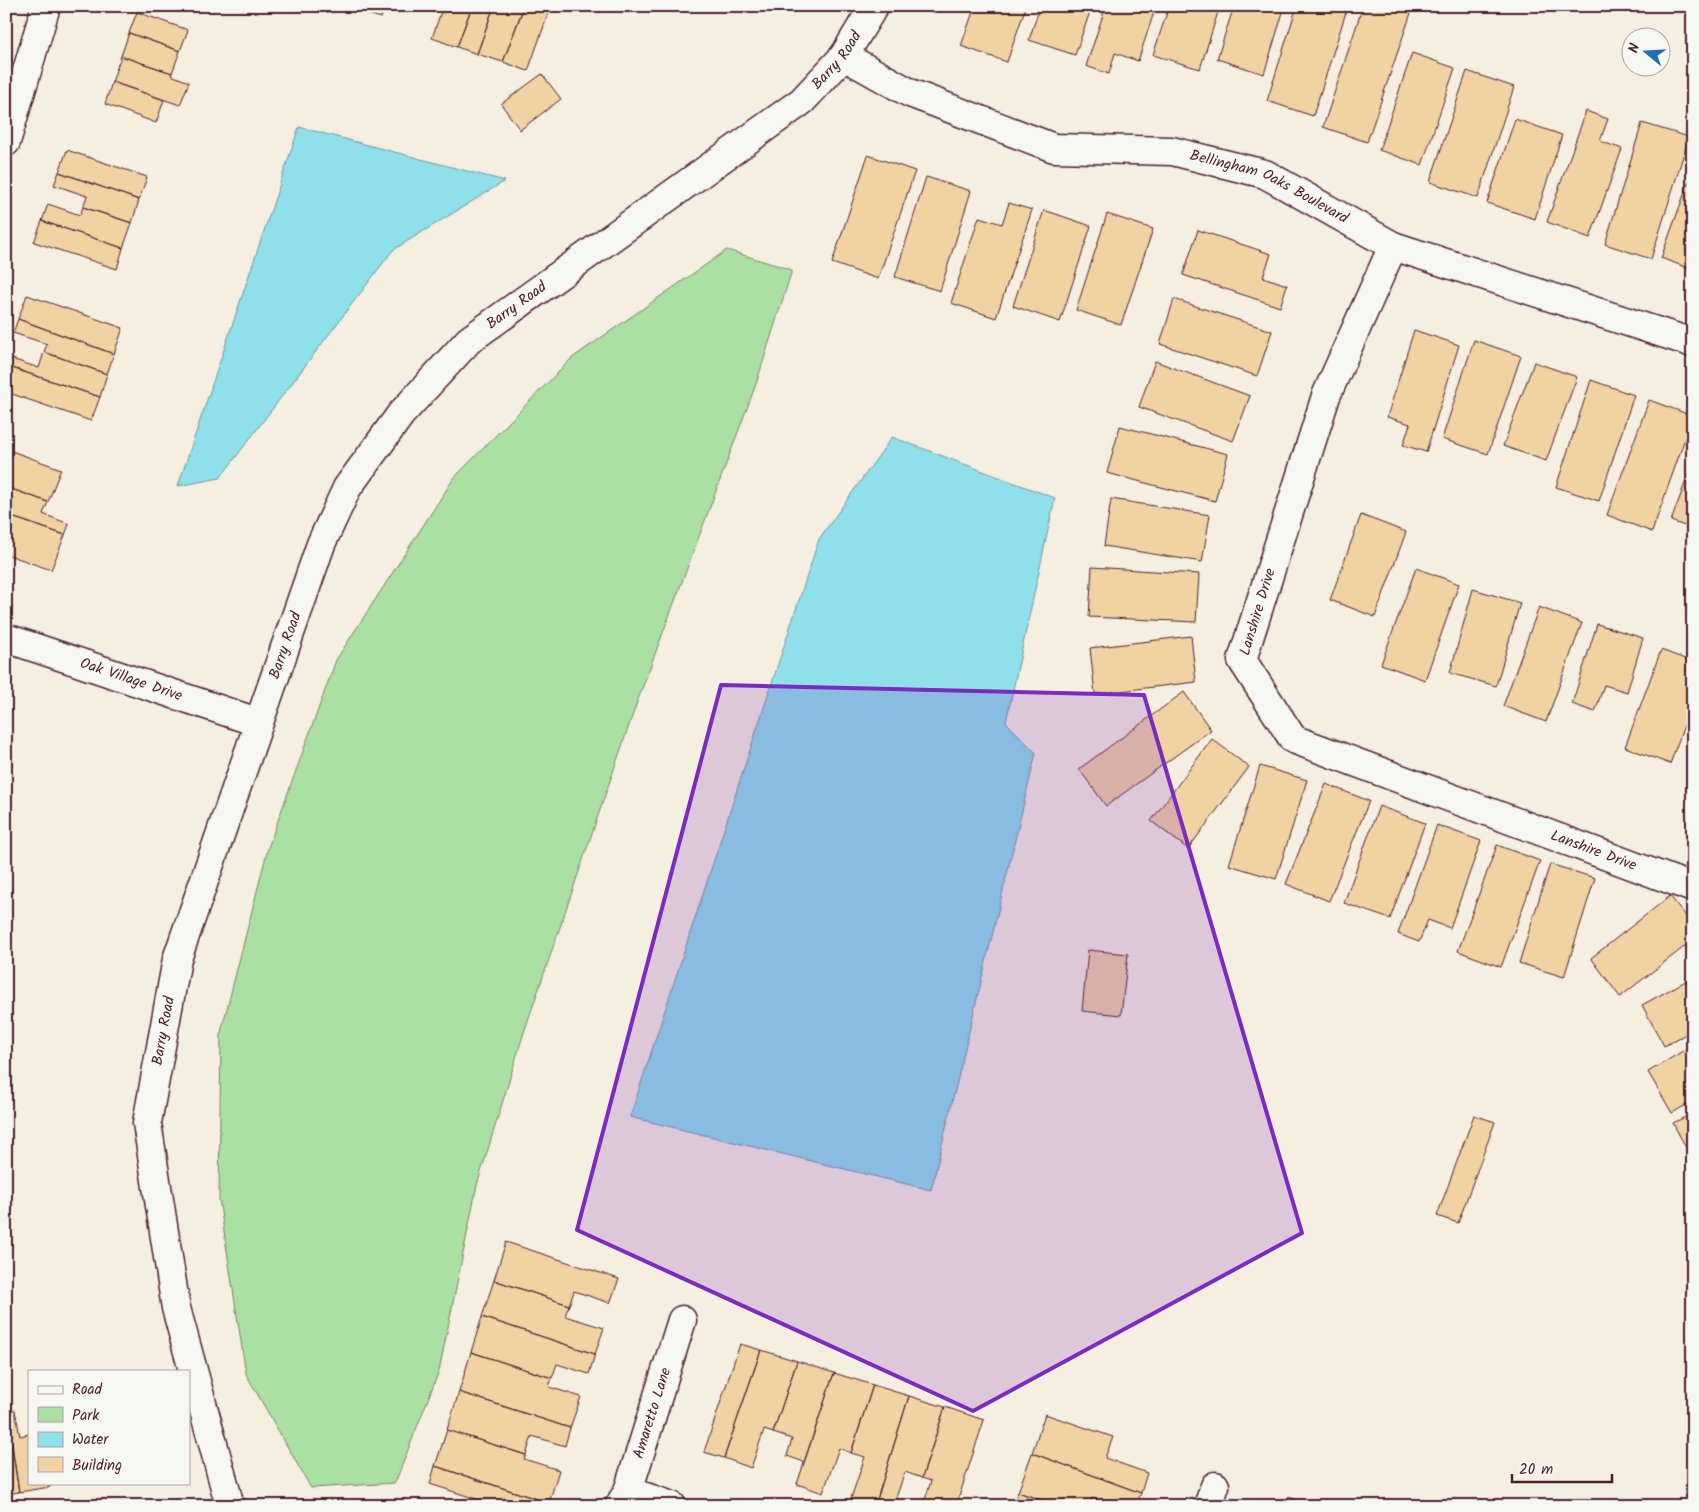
<svg xmlns="http://www.w3.org/2000/svg" width="1699" height="1512" font-family="Kalam,sans-serif">
<style>
.green{fill:#abe0a3;stroke:#7a8067}
.water{fill:#8fe0ea;stroke:#73939e}
.building{fill:#f1d2a3;stroke:#4a1f2b}
.lines{fill:none;stroke-linecap:round;stroke-linejoin:round}
.street-casing{stroke:#4a1f2b;stroke-width:31}
.secondary-casing{stroke:#4a1f2b;stroke-width:31}
.street{stroke:#f6f6f2;stroke-width:28}
.secondary{stroke:#f6f6f2;stroke-width:28}
.marked{fill:#7b2cbf;fill-opacity:0.2;stroke:#7b2cbf;stroke-width:4;stroke-linejoin:round}
.labels{text-anchor:middle;dominant-baseline:central;stroke-width:4;stroke-linejoin:round;paint-order:stroke}
.street-label{font-size:15px;fill:#4a1f2b;stroke:#f6f6f2}
</style>
<rect width="100%" height="100%" fill="#f5efe2"/>
<filter id="ink" filterUnits="userSpaceOnUse"><feTurbulence type="fractalNoise" baseFrequency=".02" numOctaves="2"/><feDisplacementMap in="SourceGraphic" scale="10" xChannelSelector="R" yChannelSelector="G"/><feConvolveMatrix kernelMatrix="1 2 1 2 8 2 1 2 1" color-interpolation-filters="sRGB"/></filter>
<g filter="url(#ink)">
<path class="green" d="M727,250L792,270L756,384L637,702L524,1032L477,1185L439,1371L395,1483L311,1488L246,1374L219,1199L221,1032L268,848L336,660L454,478L572,358Z"/>
<path class="water" d="M299,127L505,181L393,250L220,478L178,486Z
M892,437L1055,498L1006,722L1036,753L931,1190L630,1117L819,539Z"/>
<path class="building" d="M357,6H385L381,18L356,10Z
M443,6H472L457,47L432,38Z
M472,6H494L477,54L457,47Z
M494,6H524L503,62L477,54Z
M524,6H551L528,71L503,62Z
M975,6H1026L1007,62L961,46Z
M1040,6H1092L1075,55L1029,40Z
M1106,6H1156L1138,61L1115,53L1109,74L1086,66Z
M1169,6H1220L1200,69L1153,55Z
M1234,6H1285L1264,74L1217,59Z
M1297,6H1348L1313,116L1267,101Z
M1363,6H1391L1411,13L1367,142L1323,127Z
M137,12L188,30L180,51L129,33Z
M129,33L180,51L172,73L121,56Z
M1412,53L1455,68L1422,165L1379,150Z
M121,56L172,73L171,75L189,82L180,105L112,82Z
M1467,71L1514,87L1478,198L1430,182Z
M542,74L561,99L520,130L501,104Z
M112,82L164,100L156,123L105,104Z
M1586,111L1608,119L1600,141L1622,149L1590,238L1547,222Z
M1515,119L1562,135L1535,219L1487,203Z
M1642,123L1689,137L1651,259L1605,244Z
M67,150L147,177L139,200L59,172Z
M868,155L915,171L878,279L832,263Z
M1693,170V270L1661,258Z
M59,172L139,200L132,223L83,207L87,196L54,185Z
M926,177L971,191L940,291L895,277Z
M1009,203L1032,210L996,318L951,303L979,217L1002,224Z
M48,204L80,215L83,207L132,223L123,248L42,221Z
M1044,210L1091,226L1060,322L1013,306Z
M1107,214L1153,229L1121,325L1076,310Z
M42,221L123,248L117,269L34,242Z
M1198,230L1271,254L1263,277L1287,285L1280,307L1183,275Z
M27,295L123,328L114,354L18,319Z
M1174,299L1272,331L1257,376L1160,344Z
M18,319L114,354L107,374L44,352L47,344L13,333Z
M1414,330L1459,345L1426,452L1403,445L1410,424L1387,417Z
M1474,340L1521,356L1488,454L1442,439Z
M44,352L107,374L100,397L6,366V357L39,368Z
M1155,361L1250,396L1233,441L1139,407Z
M1534,362L1577,377L1546,461L1503,446Z
M6,366L100,397L91,421L6,392Z
M1591,380L1634,395L1599,501L1556,487Z
M1649,400L1693,416L1652,532L1607,515Z
M1120,426L1228,454L1215,501L1107,473Z
M6,449L61,469L48,502L6,487Z
M1693,462V529L1671,521Z
M6,487L48,502L43,514L69,524L65,535L6,515Z
M1111,499L1210,515L1202,562L1104,546Z
M6,515L65,535L51,570L6,554Z
M1361,515L1406,532L1375,617L1330,600Z
M1092,567L1199,574L1196,622L1089,617Z
M1416,568L1459,584L1425,680L1381,664Z
M1473,589L1520,603L1496,686L1450,673Z
M1539,607L1582,623L1546,722L1503,706Z
M1597,624L1643,638L1627,692L1604,685L1595,712L1572,704Z
M1191,636L1196,682L1095,694L1090,648Z
M1661,650L1693,662V701L1670,764L1625,747Z
M1184,692L1211,730L1106,806L1079,769Z
M1212,739L1249,767L1188,849L1151,821Z
M1260,766L1307,780L1276,879L1229,865Z
M1326,784L1369,801L1329,901L1286,884Z
M1379,806L1425,823L1390,919L1344,903Z
M1437,825L1481,841L1450,928L1428,920L1419,942L1398,934Z
M1497,845L1540,861L1501,967L1458,951Z
M1550,864L1595,878L1564,977L1519,963Z
M1670,896L1693,925V940L1620,997L1591,958Z
M1088,950L1128,954L1121,1015L1082,1011Z
M1693,977V1030L1664,1046L1642,1005Z
M1693,1045V1101L1672,1113L1648,1072Z
M1693,1113V1161L1673,1123Z
M1474,1115L1495,1122L1458,1223L1437,1216Z
M506,1242L619,1279L610,1303L574,1291L569,1305L494,1280Z
M494,1280L569,1305L565,1316L604,1328L595,1354L482,1317Z
M482,1317L595,1354L589,1374L557,1364L552,1378L471,1352Z
M740,1344L761,1350L724,1458L704,1452Z
M761,1350L797,1361L773,1433L764,1430L751,1468L724,1458Z
M471,1352L552,1378L549,1387L581,1397L570,1428L459,1392Z
M797,1361L834,1373L804,1462L787,1456L792,1439L773,1433Z
M834,1373L873,1385L851,1453L839,1448L823,1493L797,1484Z
M873,1385L909,1396L875,1506H855L849,1504L865,1457L851,1453Z
M459,1392L570,1428L565,1446L532,1436L526,1455L447,1430Z
M909,1396L945,1407L922,1478L905,1472L893,1506H875Z
M945,1407L984,1420L956,1506H923L931,1481L922,1478Z
M15,1410L20,1436L29,1434V1483H50V1487L19,1492L7,1411Z
M6,1411L19,1492L6,1494Z
M1045,1414L1113,1437L1105,1458L1147,1473L1141,1493L1032,1453Z
M447,1430L526,1455L524,1459L559,1470L549,1503L435,1466Z
M1032,1453L1141,1493L1136,1506H1116L1092,1498L1089,1506H1058L1018,1492Z
M435,1466L549,1503L548,1506H498L430,1484Z
M1018,1492L1058,1506H1014Z
M1289,1497L1313,1506H1285Z"/>
<g class="lines">
<defs>
<g id="street">
<path id="s1" d="M844,56L910,93L1054,148L1172,151L1265,174L1393,246L1693,343"/>
<path d="M6,142L46,6"/>
<path id="s2" d="M1393,246L1326,396L1242,660L1293,739L1693,888"/>
<path id="s3" d="M6,638L257,722"/>
<path d="M628,1491L672,1506"/>
<path id="s4" d="M619,1506L628,1491L682,1320"/>
<path d="M1208,1506L1215,1486"/>
</g>
<g id="secondary">
<path id="s5" d="M230,1506L176,1308L147,1123L177,959L321,544L347,488L401,414L469,340L802,101L844,56L874,6"/>
</g>
</defs>
<use href="#street" class="street-casing"/>
<use href="#secondary" class="secondary-casing"/>
<use href="#street" class="street"/>
<use href="#secondary" class="secondary"/>
</g>
</g>
<path class="marked" d="M721,685L1144,695L1302,1233L973,1411L577,1230Z"/>
<g class="labels">
<g class="street-label">
<text stroke="none"><textPath href="#s5" startOffset="1716">Barry Road</textPath></text>
<text stroke="none"><textPath href="#s1" startOffset="452">Bellingham Oaks Boulevard</textPath></text>
<text stroke="none"><textPath href="#s5" startOffset="1311">Barry Road</textPath></text>
<text transform="translate(1258 612) rotate(-73)">Lanshire Drive</text>
<text stroke="none"><textPath href="#s5" startOffset="891">Barry Road</textPath></text>
<text stroke="none"><textPath href="#s3" startOffset="132">Oak Village Drive</textPath></text>
<text stroke="none"><textPath href="#s2" startOffset="856">Lanshire Drive</textPath></text>
<text stroke="none"><textPath href="#s5" startOffset="486">Barry Road</textPath></text>
<text stroke="none"><textPath href="#s4" startOffset="99">Amaretto Lane</textPath></text>
</g>
</g>
<rect width="1699" height="1512" fill="none" stroke="#f6f6f2" stroke-width="25"/>
<rect x="12" y="12" width="1674" height="1487" fill="none" stroke="#4a1f2b" stroke-width="2" filter="url(#ink)"/>
<rect x="28" y="1370" width="162" height="115" fill="#f6f6f2" stroke="#b1a0a2"/>
<rect x="38" y="1386" width="25" height="8" fill="#f6f6f2" stroke="#b1a0a2"/>
<text x="72" y="1394" font-size="15" fill="#4a1f2b">Road</text>
<rect x="38" y="1407" width="25" height="15" fill="#abe0a3" stroke="#b1a0a2"/>
<text x="72" y="1420" font-size="15" fill="#4a1f2b">Park</text>
<rect x="38" y="1432" width="25" height="15" fill="#8fe0ea" stroke="#b1a0a2"/>
<text x="72" y="1444" font-size="15" fill="#4a1f2b">Water</text>
<rect x="38" y="1457" width="25" height="15" fill="#f1d2a3" stroke="#b1a0a2"/>
<text x="72" y="1470" font-size="15" fill="#4a1f2b">Building</text>
<g transform="translate(1646 52) rotate(288)"><circle r="24" fill="#f6f6f2" stroke="#b1a0a2"/>
<path d="M0-4L9 19L0 12L-9 19Z" fill="#1f6fb2"/>
<text y="-8" font-size="14" font-weight="bold" text-anchor="middle" fill="#4a1f2b">N</text>
</g>
<path d="M1512 1474v8h100v-8" fill="none" stroke="#4a1f2b" stroke-width="2.5"/>
<text x="1519" y="1474" font-size="15" fill="#4a1f2b" stroke="#f6f6f2" stroke-width="4" paint-order="stroke">20 m</text>
</svg>
